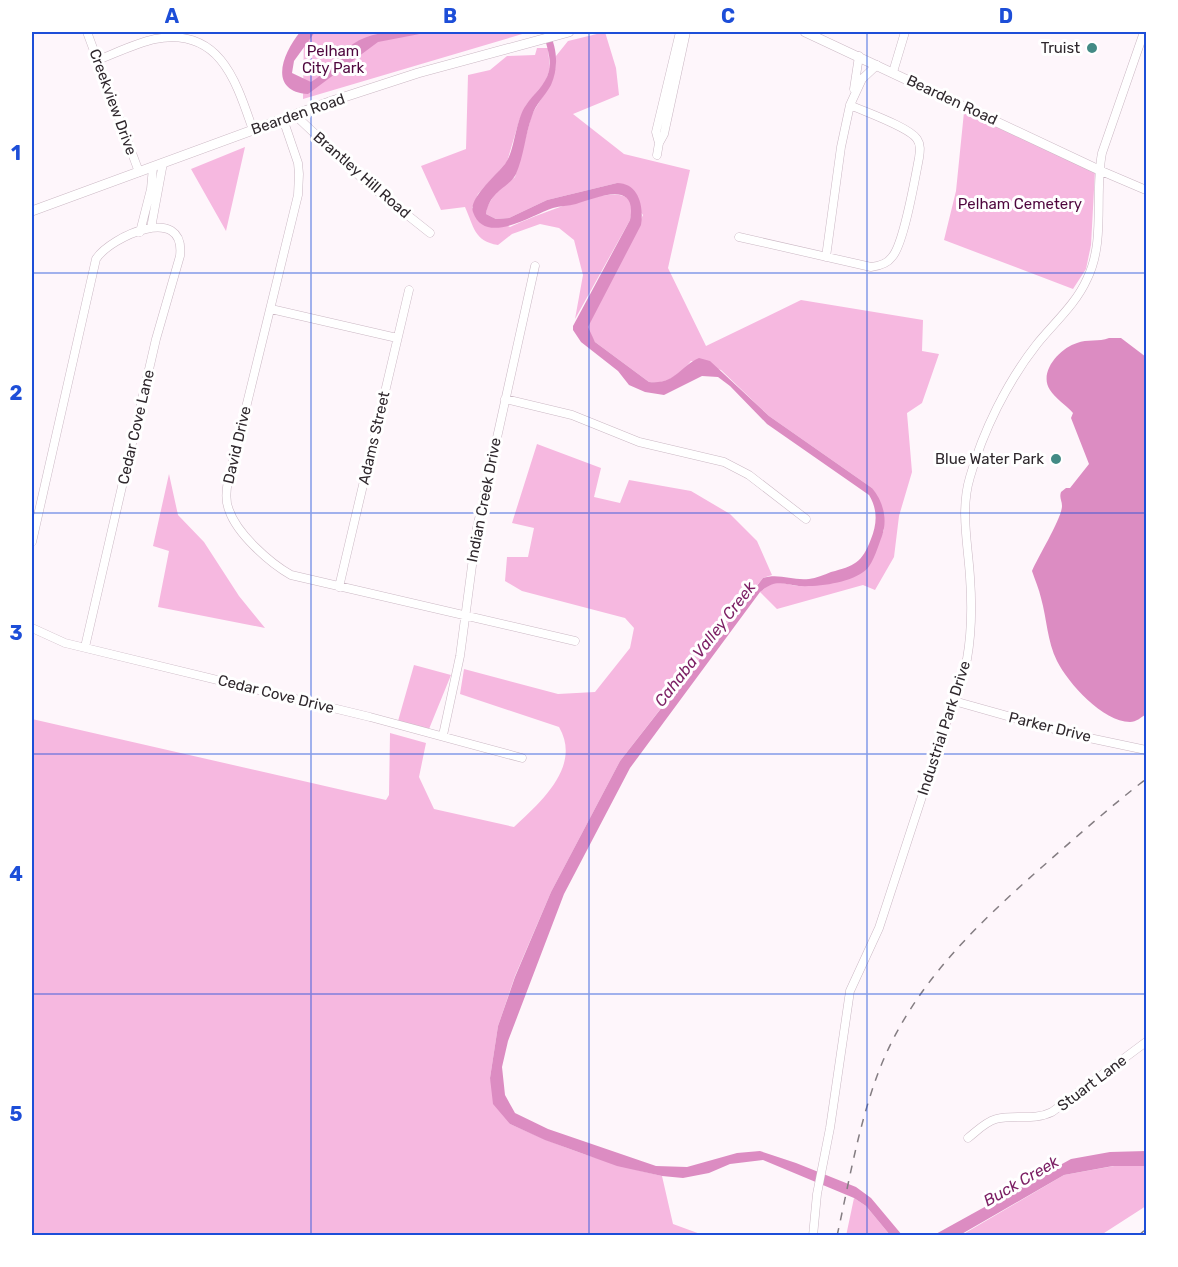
<svg xmlns="http://www.w3.org/2000/svg" width="1178" height="1267" font-family="Rubik,sans-serif">
<style>
.green{fill:#f6b8e0}
.water{fill:#dc8cc2}
.lines{fill:none;stroke-linecap:round;stroke-linejoin:round}
.minor-casing{stroke:#cbb8c4;stroke-width:9}
.tertiary-casing{stroke:#cbb8c4;stroke-width:10}
.minor{stroke:#fff;stroke-width:8}
.tertiary{stroke:#fff;stroke-width:9}
.rail{stroke:#847d82;stroke-width:1.5;stroke-dasharray:8 8;stroke-linecap:butt}
.grid{fill:none;stroke:#1d4ed8;stroke-width:1.5;stroke-opacity:0.55}
.poi-dot{fill:#438a85;stroke:#fff;stroke-width:2}
.labels{text-anchor:middle;dominant-baseline:central;stroke-width:6;stroke-linejoin:round;paint-order:stroke}
.poi-label{font-size:15px;fill:#2f282d;stroke:#fff;text-anchor:end}
.park-label{font-size:15px;fill:#4f073e;stroke:#fff}
.street-label{font-size:15px;fill:#2f282d;stroke:#fff}
.water-label{font-size:16px;font-style:italic;fill:#7c1f64;stroke:#fff}
.neatline{fill:none;stroke:#1d4ed8;stroke-width:2}
.grid-label{font-size:20px;text-anchor:middle;font-weight:bold;fill:#1d4ed8}
</style>
<rect width="100%" height="100%" fill="#fef6fb"/>
<path class="green" d="M304,32H529L303,99Z
M605,32L616,68L619,95L573,114L624,154L690,170L668,268L706,346L801,300L923,320L922,351L939,354L922,403L907,413L912,472L899,516L894,557L875,590L863,585L777,609L760,592L770,584L777,582L797,586L866,570L884,530L872,488L769,416L721,370L691,361C680,374 667,385 649,382L595,342L587,328L643,215L617,183L547,200L509,218L496,219L486,214L487,207L496,192L515,177L532,114L551,83L556,66V56L568,41Z
M537,48H548L550,69L545,82L526,105L519,121L507,162L478,194L472,208L510,227C528,219 618,180 630,201C634,207 631,214 630,220L575,319L583,275L574,240L559,228L540,224L512,234L498,245C474,241 474,227 465,207L441,210L421,166L466,149L468,75L490,70L507,56L535,55Z
M964,112L1095,171L1091,245L1086,269L1073,289L944,240L956,191Z
M245,147L226,231L191,169Z
M537,444L601,468L594,497L620,503L629,480L691,491L730,514L757,541L772,575L763,578L753,590L620,761L551,892L515,976L498,1026L490,1078L510,1124C560,1147 608,1164 662,1176L673,1224L703,1235L32,1236V719L386,800L389,795L390,733L426,743L419,777L434,809L514,827C541,802 582,766 559,727L460,694L464,669L558,694L595,692L630,648L634,628L625,618L522,591L505,581L507,557H528L534,528L512,523Z
M169,474L178,515L204,542L239,596L265,628L158,607L169,551L153,546Z
M414,665L451,675L429,729L398,721Z
M1114,1166H1146V1206L1101,1235L960,1236L1064,1175Z
M854,1198L866,1206L890,1235L846,1236Z"/>
<path class="water" d="M300,32H315L294,61L292,73L311,82C328,72 337,55 353,44C376,29 404,31 430,32L378,42L308,94C267,91 283,53 300,32Z
M543,32H549C557,48 559,67 551,85C545,96 535,105 532,116C525,135 524,156 516,174C509,188 490,190 486,214L496,219L509,218L547,200L617,183C639,183 644,207 641,225L588,327L595,342L649,382C675,385 680,366 699,358L710,361L769,416L872,488C883,501 888,519 882,536C878,546 874,562 866,570C851,583 818,587 799,586C780,584 776,579 760,592L630,768L564,894L508,1041L502,1067L505,1095L515,1113L548,1129L656,1166L687,1167L737,1153L760,1151L796,1163L856,1187L871,1198L902,1235H890L866,1206L854,1198L763,1160L730,1164L709,1173L683,1178L662,1176L617,1166L545,1140L510,1124L493,1104L490,1078L498,1026L515,977L551,892L620,761L763,578C779,573 793,581 809,579C816,578 824,575 831,572C854,566 862,563 871,539C877,524 878,510 869,495L767,424L730,386L718,377L702,376L664,395L645,392L629,385L618,371L581,342L573,330V326L630,220C638,179 597,198 576,204C568,206 560,206 553,208C533,214 485,247 473,212C468,199 497,174 505,164C515,151 515,121 526,105C534,93 545,86 549,71C552,59 546,44 543,32Z
M1109,338H1121L1146,357V714C1142,717 1136,722 1130,722C1103,722 1068,683 1057,661C1047,641 1047,619 1041,598C1039,589 1035,580 1032,571C1038,557 1062,518 1062,506C1062,500 1059,498 1061,492L1066,488H1070L1089,464L1071,418L1073,413C1067,406 1055,398 1050,390C1038,372 1060,348 1077,343C1087,339 1099,342 1109,338Z
M1146,1151V1166H1113L1064,1175L960,1235H934L1071,1159L1110,1152Z"/>
<g class="lines">
<defs>
<path id="minor" d="M87,32L139,172
M98,60C116,53 136,43 155,39C220,27 236,81 253,130
M893,72L905,32
M854,89L859,56
M295,115L367,183L430,233
M283,119L298,163L299,174L298,195L228,481C226,491 225,501 229,510C237,534 270,563 291,575L575,641
M659,143L656,132L680,32
M657,155L659,143L664,134L686,32
M1099,170L1146,190
M151,228L163,163
M140,232L151,189L153,167
M739,237L871,267C880,266 887,264 892,257C904,244 915,178 919,158C920,151 921,145 917,139C909,127 865,112 850,105
M826,257L841,147L850,105L862,79L877,65
M271,309L397,338
M505,399L572,415L639,442L724,462L749,475L806,519
M32,542L96,259C111,236 186,203 180,256L156,339L85,647
M339,587L409,290
M32,628L65,643L370,717L522,758
M954,701L1075,735L1146,750
M443,735L460,656L477,528L535,266
M968,1138C977,1131 985,1122 996,1119C1014,1114 1034,1121 1052,1112L1146,1042
M813,1236L817,1194L830,1128L850,991L879,928L967,659C972,631 972,605 970,577C968,544 960,510 970,477C983,431 1007,382 1037,344C1054,323 1076,304 1087,279C1106,241 1094,194 1102,153L1144,32"/>
<path id="tertiary" d="M805,32L1099,170
M32,211L332,101L418,73L569,32"/>
</defs>
<use href="#minor" class="minor-casing"/>
<use href="#tertiary" class="tertiary-casing"/>
<use href="#minor" class="minor"/>
<use href="#tertiary" class="tertiary"/>
<path class="rail" d="M837,1236C849,1182 858,1128 877,1076C909,989 974,927 1042,867C1076,837 1110,807 1146,779
M1138,1236L1146,1229"/>
</g>
<path class="grid" d="M311,32V1236M589,32V1236M867,32V1236M32,273H1146M32,513H1146M32,754H1146M32,994H1146"/>
<g class="poi-dot">
<circle cx="1092" cy="48" r="6"/>
<circle cx="1056" cy="459" r="6"/>
</g>
<g class="labels">
<g class="poi-label">
<text x="1080" y="48">Truist</text>
<text x="1044" y="459">Blue Water Park</text>
</g>
<g class="park-label">
<text x="333" y="51">Pelham<tspan x="333" dy="17">City Park</tspan></text>
<text x="1020" y="204">Pelham Cemetery</text>
</g>
<g class="street-label">
<text transform="translate(952 100) rotate(25)">Bearden Road</text>
<text transform="translate(113 102) rotate(70)">Creekview Drive</text>
<text transform="translate(298 114) rotate(-19)">Bearden Road</text>
<text transform="translate(362 175) rotate(41)">Brantley Hill Road</text>
<text transform="translate(136 427) rotate(-77)">Cedar Cove Lane</text>
<text transform="translate(374 438) rotate(-77)">Adams Street</text>
<text transform="translate(237 445) rotate(-77)">David Drive</text>
<text transform="translate(484 500) rotate(-79)">Indian Creek Drive</text>
<text transform="translate(276 694) rotate(14)">Cedar Cove Drive</text>
<text transform="translate(1050 727) rotate(14)">Parker Drive</text>
<text transform="translate(944 728) rotate(-72)">Industrial Park Drive</text>
<text transform="translate(1092 1083) rotate(-37)">Stuart Lane</text>
</g>
<g class="water-label">
<text transform="translate(705 644) rotate(-52)">Cahaba Valley Creek</text>
<text transform="translate(1021 1181) rotate(-30)">Buck Creek</text>
</g>
</g>
<rect width="1178" height="1267" fill="none" stroke="#ffffff" stroke-width="66"/>
<rect x="33" y="33" width="1112" height="1201" class="neatline"/>
<g class="grid-label">
<text x="172" y="23">A</text>
<text x="450" y="23">B</text>
<text x="728" y="23">C</text>
<text x="1006" y="23">D</text>
<text x="16" y="160">1</text>
<text x="16" y="400">2</text>
<text x="16" y="640">3</text>
<text x="16" y="881">4</text>
<text x="16" y="1121">5</text>
</g>
</svg>
